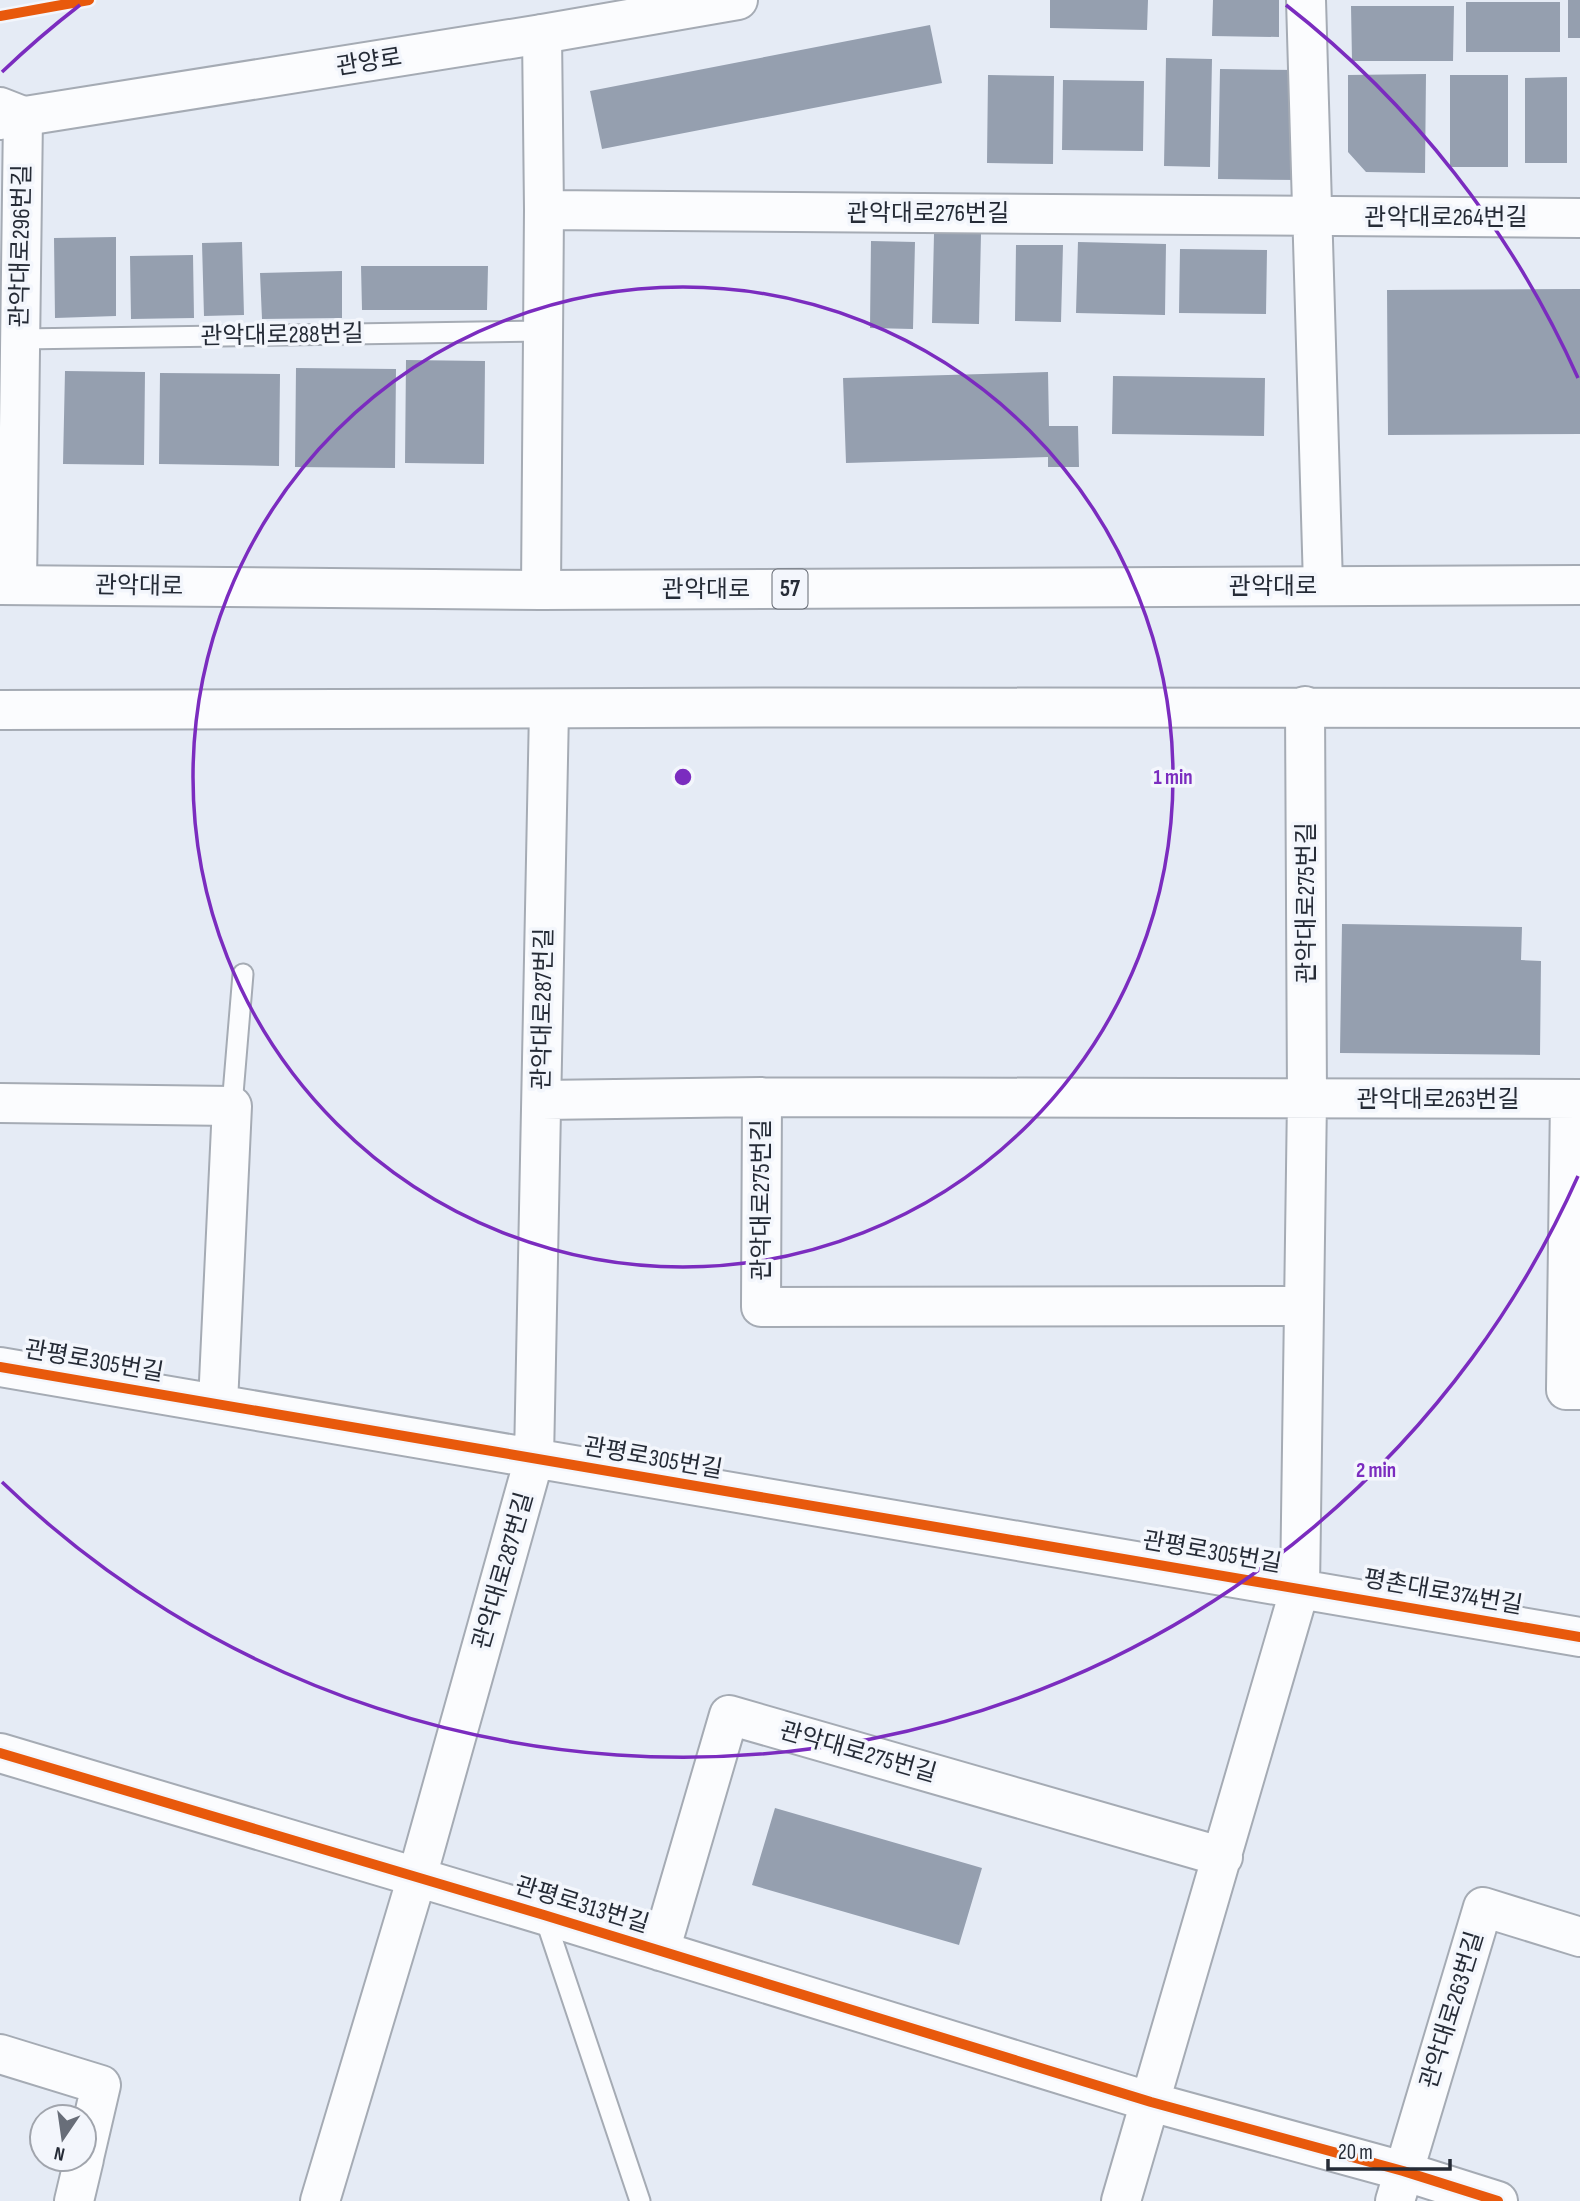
<svg xmlns="http://www.w3.org/2000/svg" width="1580" height="2201" font-family="'Sofia Sans Condensed','Noto Sans KR',sans-serif">
<style>
.building{fill:#959faf}
.lines{fill:none;stroke-linecap:round;stroke-linejoin:round}
.lane-casing{stroke:#a5abb4;stroke-width:23}
.street-casing{stroke:#a5abb4;stroke-width:42}
.secondary-casing{stroke:#a5abb4;stroke-width:42}
.primary-casing{stroke:#a5abb4;stroke-width:42}
.lane{stroke:#fbfcfe;stroke-width:19}
.street{stroke:#fbfcfe;stroke-width:38}
.secondary{stroke:#fbfcfe;stroke-width:38}
.primary{stroke:#fbfcfe;stroke-width:38}
.cycleway-casing{stroke:#f3f6fc;stroke-width:15}
.cycleway{stroke:#e8590c;stroke-width:10}
.ring{fill:none;stroke:#7b2cbf;stroke-width:3.5}
.labels{text-anchor:middle;dominant-baseline:central;stroke-width:7;stroke-linejoin:round;paint-order:stroke}
.shield{fill:#f3f6fc;stroke:#636871;stroke-width:2}
.shield-label{font-size:23px;font-weight:bold;fill:#252b36}
.street-label{font-size:24px;fill:#252b36;stroke:#f3f6fc}
.centre{fill:#7b2cbf;stroke:#f3f6fc;stroke-width:3.5}
.ring-label{font-size:21px;text-anchor:middle;font-weight:bold;fill:#7b2cbf;stroke:#f3f6fc;stroke-width:7;stroke-linejoin:round;paint-order:stroke}
</style>
<rect width="100%" height="100%" fill="#e5ebf5"/>
<path class="building" d="M1050,0H1148L1147,30L1050,28Z
M1213,0H1279V37L1212,36Z
M1568,0H1580V38H1568Z
M1466,2H1560V52H1466Z
M1351,6H1454L1453,61H1352Z
M930,25L942,83L602,149L590,91Z
M1166,58L1212,59L1210,167L1164,166Z
M1220,69L1300,70L1298,180L1218,179Z
M1426,74L1425,173L1366,172L1348,152V75Z
M988,75L1054,76L1053,164L987,163Z
M1450,75H1508V167H1450Z
M1567,77V163H1525V78Z
M1063,80L1144,81L1143,151L1062,150Z
M934,234H981L979,324L932,323Z
M116,237V316L55,318L54,238Z
M871,241L915,242L913,329L870,328Z
M242,242L244,315L204,316L202,243Z
M1078,242L1166,244L1165,315L1076,313Z
M1016,245H1063L1061,322L1015,321Z
M1180,249L1267,250L1266,314L1179,313Z
M193,255L194,318L131,319L130,256Z
M361,266H488L487,310H362Z
M342,271V318L262,319L260,273Z
M1580,289V434L1388,435L1387,290Z
M406,360L485,361L484,464L405,463Z
M296,368L396,369L395,468L295,467Z
M65,371L145,372L144,465L63,464Z
M1048,372L1049,426H1078L1079,467H1048V457L846,463L843,378Z
M160,373L280,374L279,466L159,464Z
M1113,376L1265,378L1264,436L1112,434Z
M1342,924L1522,927L1521,960L1541,961L1540,1055L1340,1053Z
M775,1808L982,1868L959,1945L752,1885Z"/>
<g class="lines">
<defs>
<path id="lane" d="M20,339L543,331
M232,1106L243,974
M544,1915L640,2201"/>
<path id="street" d="M1306,0L1323,585
M0,107L23,116L17,585
M544,210L1580,218
M541,590L544,210L542,34
M762,1097L761,1307L1303,1306
M1570,1099L1566,1390H1580
M542,1100L762,1097L1580,1099
M0,1103L232,1106L218,1403
M0,1367L1580,1637
M0,1753L544,1915L1151,2102L1403,2171L1498,2201
M660,1951L729,1715L1223,1857
M0,2054L101,2085L84,2158
M74,2201L84,2159
M320,2201L417,1877L534,1459L549,710
M1121,2201L1300,1588L1307,1099L1305,706
M1395,2201L1483,1907L1580,1937"/>
<path id="secondary" d="M0,120L542,34L738,0"/>
<path id="primary" d="M0,585L541,590L1580,585
M0,710C527,710 1053,704 1580,708"/>
</defs>
<use href="#lane" class="lane-casing"/>
<use href="#street" class="street-casing"/>
<use href="#secondary" class="secondary-casing"/>
<use href="#primary" class="primary-casing"/>
<use href="#lane" class="lane"/>
<use href="#street" class="street"/>
<use href="#secondary" class="secondary"/>
<use href="#primary" class="primary"/>
<defs>
<path id="cycleway" d="M0,16L89,0
M0,1367L1580,1637
M0,1753L544,1915L1151,2102L1403,2171L1498,2201"/>
</defs>
<use href="#cycleway" class="cycleway-casing"/>
<use href="#cycleway" class="cycleway"/>
</g>
<g class="ring">
<circle cx="683" cy="777" r="490"/>
<path d="M1578 1176A980 980 0 0 1 2 1482M2 72A980 980 0 0 1 80 5M1286 5A980 980 0 0 1 1578 378"/>
</g>
<g class="labels">
<rect class="shield" x="772.5" y="569.5" width="35" height="39" rx="5"/>
<g class="shield-label">
<text x="790" y="589">57</text>
</g>
<g class="street-label">
<text transform="translate(369 62) rotate(-9)">관양로</text>
<text x="928" y="213">관악대로276번길</text>
<text x="1446" y="217">관악대로264번길</text>
<text transform="translate(21 246) rotate(-89)">관악대로296번길</text>
<text transform="translate(282 335) rotate(-1)">관악대로288번길</text>
<text transform="translate(139 586) rotate(1)">관악대로</text>
<text x="1273" y="586">관악대로</text>
<text x="706" y="589">관악대로</text>
<text transform="translate(1306 903) rotate(-90)">관악대로275번길</text>
<text transform="translate(543 1009) rotate(-89)">관악대로287번길</text>
<text x="1438" y="1099">관악대로263번길</text>
<text transform="translate(761 1200) rotate(-90)">관악대로275번길</text>
<text transform="translate(94 1361) rotate(10)">관평로305번길</text>
<text transform="translate(653 1458) rotate(10)">관평로305번길</text>
<text transform="translate(1212 1552) rotate(10)">관평로305번길</text>
<text transform="translate(503 1571) rotate(-74)">관악대로287번길</text>
<text transform="translate(1443 1592) rotate(10)">평촌대로374번길</text>
<text transform="translate(858 1752) rotate(16)">관악대로275번길</text>
<text transform="translate(582 1905) rotate(17)">관평로313번길</text>
<text transform="translate(1452 2010) rotate(-73)">관악대로263번길</text>
</g>
</g>
<circle cx="683" cy="777" r="10" class="centre"/>
<g class="ring-label">
<text x="1173" y="784">1 min</text>
<text x="1376" y="1477">2 min</text>
</g>
<g transform="translate(63 2138) rotate(193)"><circle r="33" fill="#f3f6fc" stroke="#a1a5ad" stroke-width="2"/>
<path d="M0-5L12 26L0 18L-12 26Z" fill="#686e79"/>
<text y="-10" font-size="19" font-weight="bold" text-anchor="middle" fill="#252b36">N</text>
</g>
<path d="M1328 2159v10h122v-10" fill="none" stroke="#252b36" stroke-width="3.5"/>
<text x="1338" y="2159" font-size="21" fill="#252b36" stroke="#f3f6fc" stroke-width="5" paint-order="stroke">20 m</text>
</svg>
